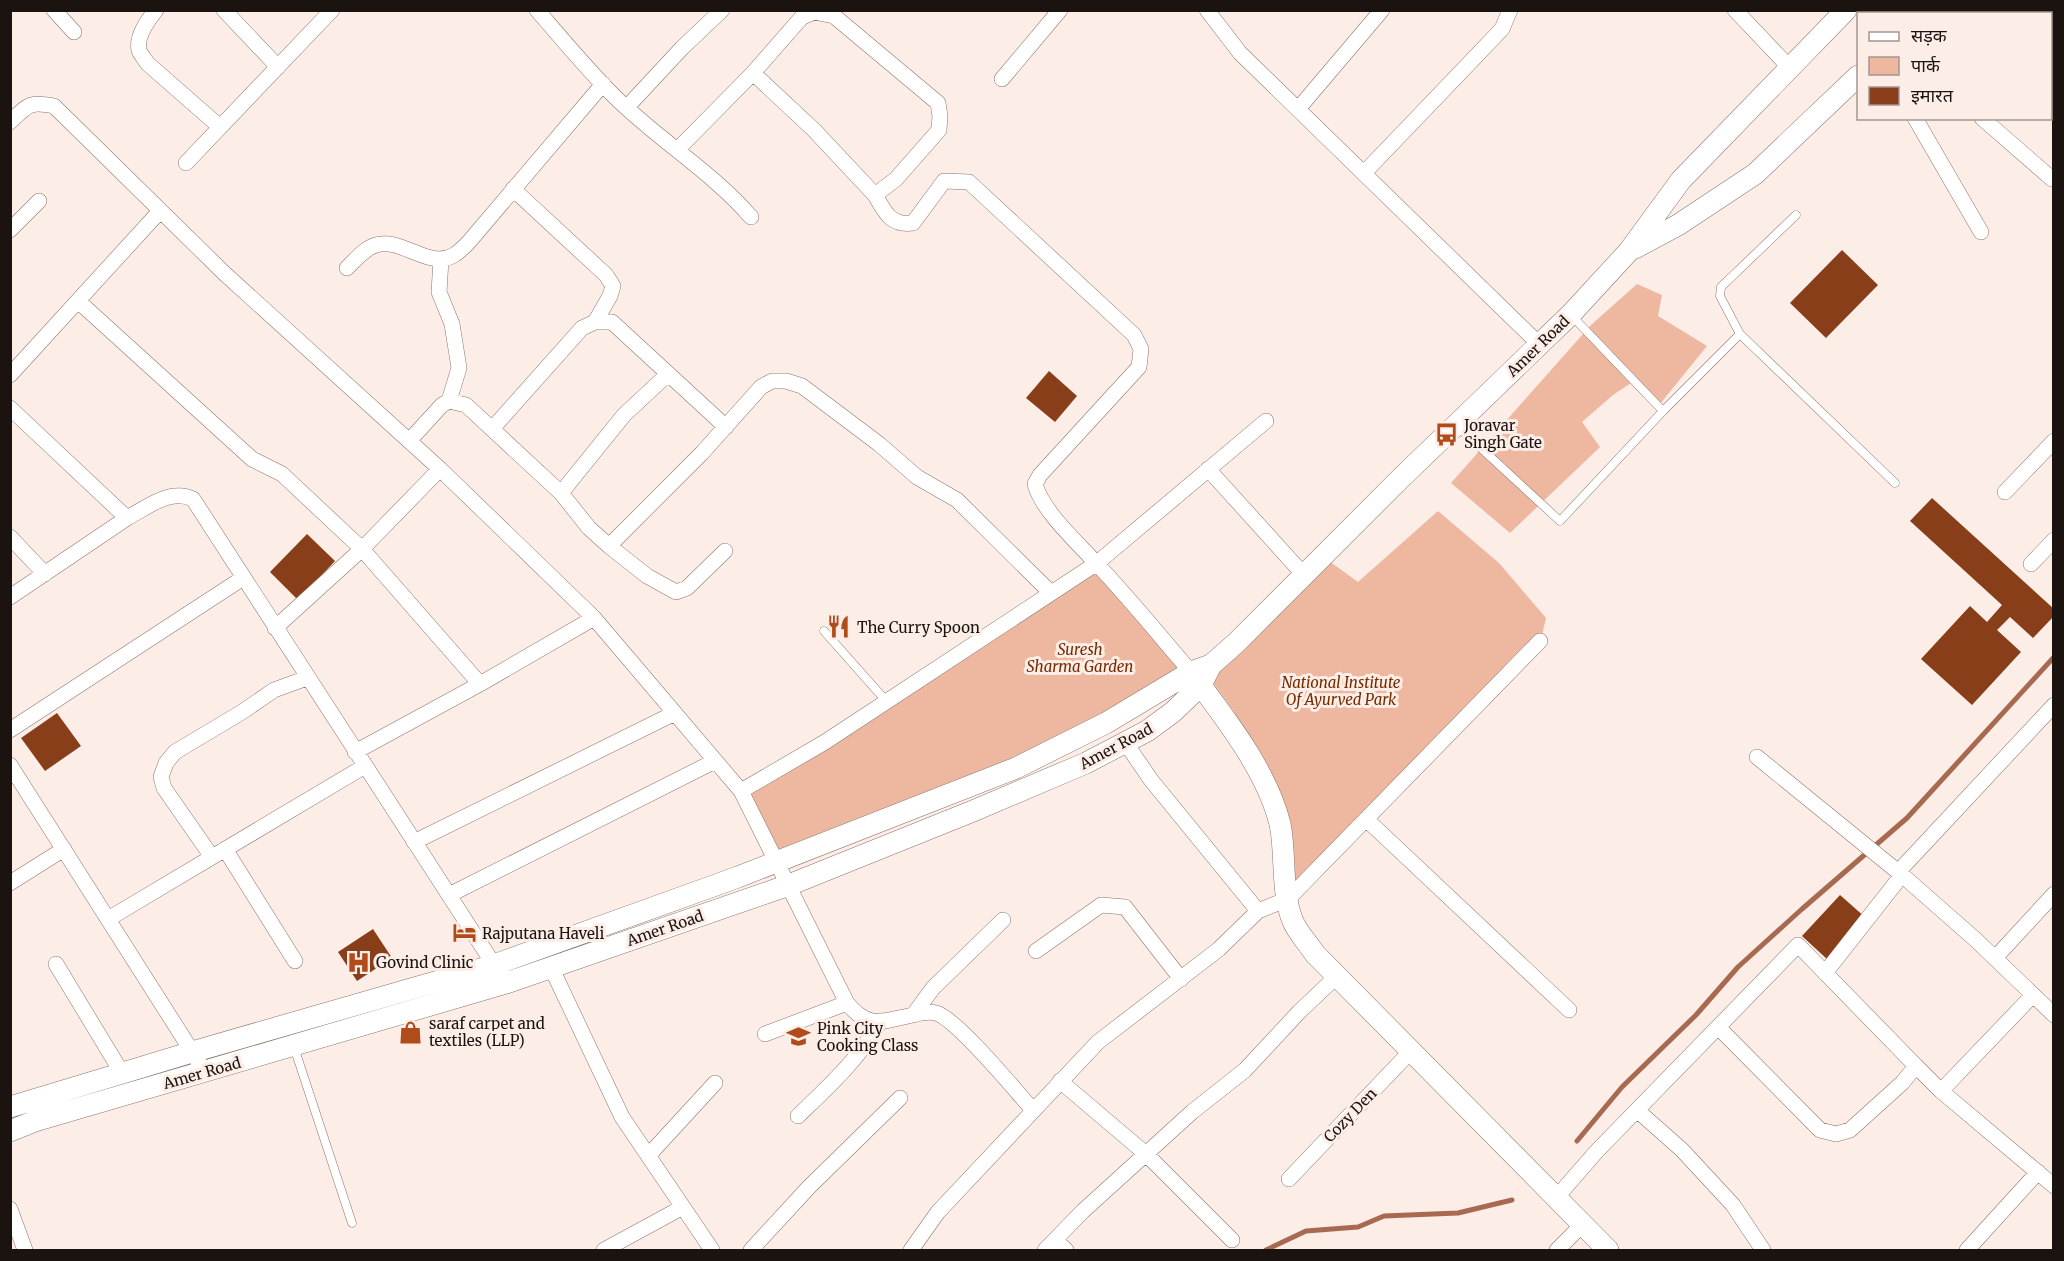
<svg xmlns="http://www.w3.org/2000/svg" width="2064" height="1261" font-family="Merriweather,'Noto Sans Devanagari',serif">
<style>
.green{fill:#eeb7a0}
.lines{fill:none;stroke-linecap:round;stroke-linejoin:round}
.stream{stroke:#a76a50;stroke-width:5}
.building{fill:#893e1a}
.lane-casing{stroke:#8b766d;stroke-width:9}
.street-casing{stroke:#8b766d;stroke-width:16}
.secondary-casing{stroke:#8b766d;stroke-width:22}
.lane{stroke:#fff;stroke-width:8}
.street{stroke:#fff;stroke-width:15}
.secondary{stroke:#fff;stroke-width:21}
.labels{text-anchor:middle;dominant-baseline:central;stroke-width:6;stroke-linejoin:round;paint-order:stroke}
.street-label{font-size:15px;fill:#1b1310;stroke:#fcede7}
.poi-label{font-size:15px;fill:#1b1310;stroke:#fcede7;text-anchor:start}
.park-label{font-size:15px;font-style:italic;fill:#752b00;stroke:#fcede7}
</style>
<rect width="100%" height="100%" fill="#fcede7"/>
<path class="green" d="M1637,284L1662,295L1658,316L1707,346L1660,404L1637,379L1613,395L1582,422L1600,447L1510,533L1451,483L1591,325Z
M1438,511L1499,563L1546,618L1542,635L1293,884L1261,761L1233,710L1209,677L1329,561L1358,582Z
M1096,570L1178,666L1179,675L1015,762L779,856L748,796L923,684Z"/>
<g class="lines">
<path class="stream" d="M1577,1141L1622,1087L1696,1015L1738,967L1802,909L1907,818L2054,657
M1266,1250L1306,1231L1358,1227L1384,1216L1458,1213L1512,1200"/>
</g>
<path class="building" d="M1842,250L1878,285L1826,338L1790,303Z
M1049,371L1077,396L1055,422L1026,398Z
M1932,498L2054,609V616L2033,638L2010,617L1997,630L2021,652L1972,705L1921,659L1970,606L1987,622L2002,605L1910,521Z
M307,534L335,561L298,600L270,572Z
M57,713L81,746L45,771L21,738Z
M1840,895L1866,918L1828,960L1802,936Z
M373,929L392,958L357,981L338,952Z"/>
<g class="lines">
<defs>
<path id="lane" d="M1571,315L1663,411L1740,334L1895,483
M1740,334L1720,296L1721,287L1796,215
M1458,427L1560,521L1663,411
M824,631L887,702
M294,1047L352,1223"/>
<path id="street" d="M54,10L74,32
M156,10C148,20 136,36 139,50C140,54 145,59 147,63L220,127
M224,10L278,67
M537,10C562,39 587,69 614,96C657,139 711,171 751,217
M1207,10L1240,53L1539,344
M1735,10L1790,68
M2036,10L2040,14
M2050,24L2054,27
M1002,79L1060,10
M627,107L682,48L722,10
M1298,109L1382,10
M1915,118L1981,232
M1982,118L2052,179
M10,122C28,105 29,101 54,106L224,273L440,469L594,618
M677,150L753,73L802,17L814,12L834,16L938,103L940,116L939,130L896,179L875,195L814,130L753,73
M186,163L332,10
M1364,173L1502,29L1510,10
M513,189L606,275L613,286L610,296L595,322
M875,195C885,212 890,226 913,223L944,181L969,182L1134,335L1141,349L1139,367L1040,475L1035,484C1042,511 1078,543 1097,564C1130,599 1160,636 1191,672
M10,230L39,201
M441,260L439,292L452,324L459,368L449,401
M347,268C355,260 365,248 376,245C402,237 429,270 454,255C459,252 464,247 468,243L603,84
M78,301L252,459L282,474L362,549L480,684L355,752
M10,375L160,211
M10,408L127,518C148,507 170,488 193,499L498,971
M492,429L582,328L595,322H612L726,427
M409,441L442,405L449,401L466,405L561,493L589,528L609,546L702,453L761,387L772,381H786L802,386L879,444L917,477L957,500L1051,593
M1208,469L1304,575
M2005,492L2054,441
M561,493L624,415L668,374
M10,537L45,574
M609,546L647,576L676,592L687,588L725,551
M2031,564L2054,540
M10,597L127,518
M275,628L362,549L440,469
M480,684L594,618L741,791L847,1003C869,1030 882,1021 913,1015C920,1013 928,1011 936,1013C957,1019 1015,1090 1033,1110
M10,730L243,578
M1125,742L1151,780L1258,911
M1757,757L1902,875L1976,940L2054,1015
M10,765L205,1072
M741,791L825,742L1097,563L1266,421
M1366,819L1569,1010
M414,842L675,713
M225,849L295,961
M212,857L164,788L161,777L166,763L175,752L242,712L274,690L307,678
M1898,872L2054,705
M10,883L64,849
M449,895L715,761
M108,919L365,766
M1036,951L1101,905L1125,907L1181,979
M1995,958L2054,894
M56,964L122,1073
M551,967L622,1117L712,1250
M1825,973L1902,875
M914,1014L933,988L1003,920
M1719,1028L1820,1130L1836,1134L1850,1130L1902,1083L1916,1066L1941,1091L2054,1186
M765,1034L847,1003
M1060,1081L1146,1154L1232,1240
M1941,1091L2033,995
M1638,1111L1682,1150L1733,1205L1763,1250
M798,1116C829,1086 859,1059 880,1022
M648,1156L715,1083
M1289,1179L1411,1051
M1556,1198L1596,1152L1798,945L1916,1066
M10,1209L25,1250
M1055,1240L1066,1250
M604,1250L683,1207
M751,1250L809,1187L900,1098
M911,1250L938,1212L1098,1042L1219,949L1258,911L1288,899L1540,641
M1045,1250L1083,1211L1192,1112L1245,1070L1299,1012L1337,976
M1557,1250L1582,1225
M1967,1250L2038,1172"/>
<path id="secondary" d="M1926,14L1929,10
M1635,248L1678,225L1755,174L1858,76
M1193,675C1225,718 1267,771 1280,824C1286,853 1281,890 1292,919C1296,931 1308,943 1315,954L1608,1250
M10,1107L192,1052L494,965L738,877L1016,768L1106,723L1191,672L1211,665
M10,1131L35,1121L506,983L789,885L973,811L1086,763L1147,731L1173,712L1201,685L1211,665L1236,643L1401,478L1571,314L1629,251L1681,180L1846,10"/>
</defs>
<use href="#lane" class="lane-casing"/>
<use href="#street" class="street-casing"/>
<use href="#secondary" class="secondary-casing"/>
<use href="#lane" class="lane"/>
<use href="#street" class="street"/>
<use href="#secondary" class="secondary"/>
</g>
<defs>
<symbol id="bus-bare" viewBox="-9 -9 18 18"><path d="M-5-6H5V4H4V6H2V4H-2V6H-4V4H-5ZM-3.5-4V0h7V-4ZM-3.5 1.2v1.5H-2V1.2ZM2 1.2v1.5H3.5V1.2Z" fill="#b04c19" stroke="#fcede7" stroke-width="2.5" paint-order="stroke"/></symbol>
<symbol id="restaurant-bare" viewBox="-9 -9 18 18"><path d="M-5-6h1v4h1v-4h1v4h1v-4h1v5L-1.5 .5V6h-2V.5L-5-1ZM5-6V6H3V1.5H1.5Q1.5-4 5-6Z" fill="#b04c19" stroke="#fcede7" stroke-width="2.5" paint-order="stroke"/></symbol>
<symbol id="hotel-bare" viewBox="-9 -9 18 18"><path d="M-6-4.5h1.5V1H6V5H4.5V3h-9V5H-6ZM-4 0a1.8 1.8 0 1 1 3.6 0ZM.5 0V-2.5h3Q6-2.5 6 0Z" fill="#b04c19" stroke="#fcede7" stroke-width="2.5" paint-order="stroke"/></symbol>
<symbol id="hospital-bare" viewBox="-9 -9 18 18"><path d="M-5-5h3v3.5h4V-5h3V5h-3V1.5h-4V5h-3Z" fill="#b04c19" stroke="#fcede7" stroke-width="2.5" paint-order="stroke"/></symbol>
<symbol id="shop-bare" viewBox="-9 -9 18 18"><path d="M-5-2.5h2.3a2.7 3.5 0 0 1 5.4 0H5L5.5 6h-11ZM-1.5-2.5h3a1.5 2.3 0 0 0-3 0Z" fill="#b04c19" stroke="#fcede7" stroke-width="2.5" paint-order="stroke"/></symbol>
<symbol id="school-bare" viewBox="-9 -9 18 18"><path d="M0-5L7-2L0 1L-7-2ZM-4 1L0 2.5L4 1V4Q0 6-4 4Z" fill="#b04c19" stroke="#fcede7" stroke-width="2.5" paint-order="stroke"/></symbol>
</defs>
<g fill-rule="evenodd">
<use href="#bus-bare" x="1430" y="418" width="33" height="33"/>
<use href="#restaurant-bare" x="822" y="610" width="33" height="33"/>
<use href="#hotel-bare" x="448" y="916" width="33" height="33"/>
<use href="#hospital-bare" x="342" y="946" width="33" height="33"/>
<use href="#shop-bare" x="394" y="1016" width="33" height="33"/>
<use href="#school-bare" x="782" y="1020" width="33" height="33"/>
</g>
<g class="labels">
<g class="street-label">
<text transform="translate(1538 346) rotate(-44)">Amer Road</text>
<text transform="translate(1116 746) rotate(-28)">Amer Road</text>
<text transform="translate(665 928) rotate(-19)">Amer Road</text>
<text transform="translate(202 1073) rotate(-16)">Amer Road</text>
<text transform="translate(1350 1115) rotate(-46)">Cozy Den</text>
</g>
<g class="poi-label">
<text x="1464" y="425">Joravar<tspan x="1464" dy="17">Singh Gate</tspan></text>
<text x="857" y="627">The Curry Spoon</text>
<text x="482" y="933">Rajputana Haveli</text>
<text x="376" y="962">Govind Clinic</text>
<text x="429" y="1023">saraf carpet and<tspan x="429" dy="17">textiles (LLP)</tspan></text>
<text x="817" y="1028">Pink City<tspan x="817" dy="17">Cooking Class</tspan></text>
</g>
<g class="park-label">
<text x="1080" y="649">Suresh<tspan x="1080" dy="17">Sharma Garden</tspan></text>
<text x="1341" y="682">National Institute<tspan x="1341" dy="17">Of Ayurved Park</tspan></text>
</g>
</g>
<rect width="2064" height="1261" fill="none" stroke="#1b1310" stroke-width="24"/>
<rect x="1857" y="12" width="195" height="108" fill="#fcede7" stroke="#a29691" stroke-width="1.5"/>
<rect x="1869" y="32" width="30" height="9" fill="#ffffff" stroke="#a29691" stroke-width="1.5"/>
<text x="1911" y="42" font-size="18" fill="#1b1310">सड़क</text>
<rect x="1869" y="57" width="30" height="18" fill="#eeb7a0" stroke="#a29691" stroke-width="1.5"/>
<text x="1911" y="72" font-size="18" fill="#1b1310">पार्क</text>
<rect x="1869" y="87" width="30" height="18" fill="#893e1a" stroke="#a29691" stroke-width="1.5"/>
<text x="1911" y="102" font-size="18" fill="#1b1310">इमारत</text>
</svg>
